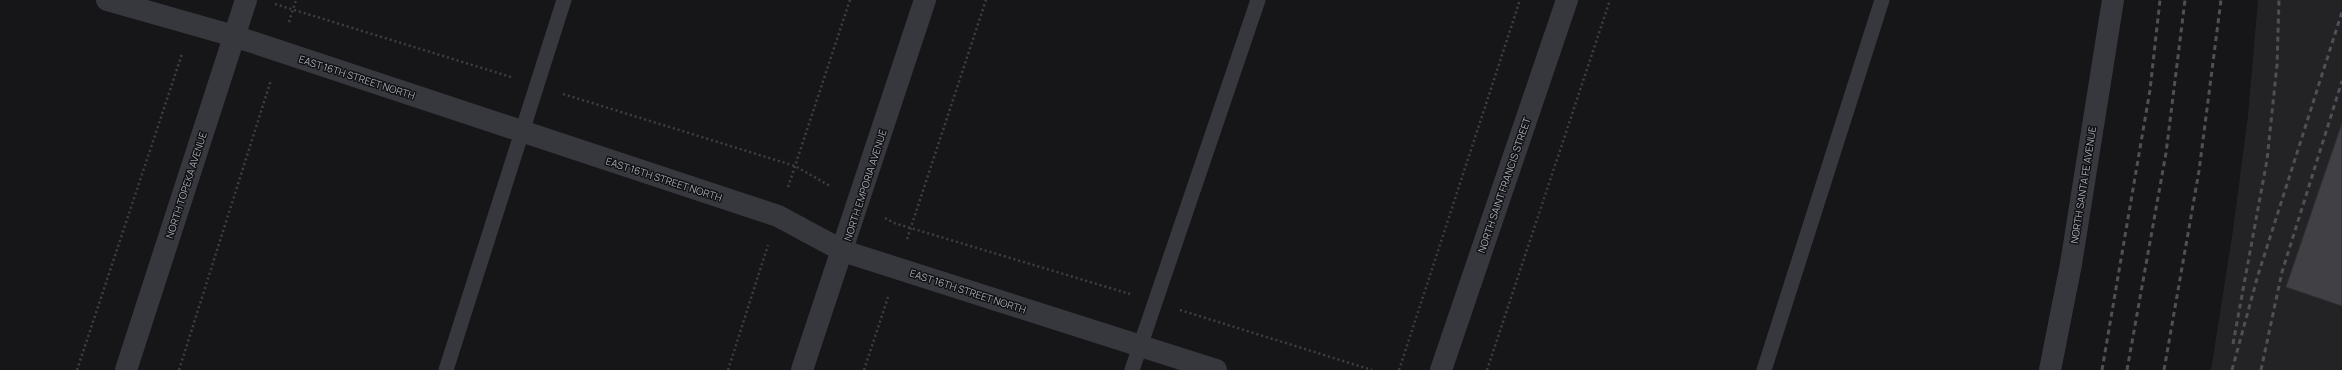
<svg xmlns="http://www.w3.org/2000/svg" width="2342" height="370" font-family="Manrope,sans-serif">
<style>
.built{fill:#232225}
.building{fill:#414145;stroke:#313034}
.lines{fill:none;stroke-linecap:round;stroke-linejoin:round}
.path{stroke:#3d3f44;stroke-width:2.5;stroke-dasharray:2 3;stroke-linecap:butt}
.lane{stroke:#37383d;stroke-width:15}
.street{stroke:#37383d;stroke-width:22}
.rail{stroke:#4e5056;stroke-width:3;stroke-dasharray:5 4;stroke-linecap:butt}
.labels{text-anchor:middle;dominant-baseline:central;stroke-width:3;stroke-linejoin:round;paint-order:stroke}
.street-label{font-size:10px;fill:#a9acb8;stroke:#111113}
</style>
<rect width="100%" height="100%" fill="#161618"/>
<path class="built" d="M2258,0H2342V370H2211L2233,230L2248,116Z"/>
<path class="building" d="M2342,123V306L2286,287Z"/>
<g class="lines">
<path class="path" d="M275,4L511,77
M289,22L296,0
M563,94L795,166L830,186
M788,187L850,0
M885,218L894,223L1130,294
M907,239L986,0
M1180,310L1372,370
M77,370L182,54
M179,370L271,80
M728,370L768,245
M864,370L888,297
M1399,370L1520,0
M1487,370L1610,0"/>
<path class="lane" d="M446,370L564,0
M1132,370L1258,0
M1764,370L1882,0"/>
<path class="street" d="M107,0L234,36L778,216L843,251L1216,370
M126,370L246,0
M802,370L925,0
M1441,370L1567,0
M2050,370L2071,264L2113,0"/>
<path class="rail" d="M2233,344L2267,160L2277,65L2279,0
M2102,370L2150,90L2160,0
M2127,370L2166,153L2185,0
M2164,370L2199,171L2221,0
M2232,370L2258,275L2342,12
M2261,370L2282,272L2342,81"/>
</g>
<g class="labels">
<g class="street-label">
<text transform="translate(357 77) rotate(18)">EAST 16TH STREET NORTH</text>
<text transform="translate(664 179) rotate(18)">EAST 16TH STREET NORTH</text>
<text transform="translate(186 185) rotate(-72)">NORTH TOPEKA AVENUE</text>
<text transform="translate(865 185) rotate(-72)">NORTH EMPORIA AVENUE</text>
<text transform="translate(1504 185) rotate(-71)">NORTH SAINT FRANCIS STREET</text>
<text transform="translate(2083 185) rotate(-81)">NORTH SANTA FE AVENUE</text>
<text transform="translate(968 291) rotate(18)">EAST 16TH STREET NORTH</text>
</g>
</g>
</svg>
